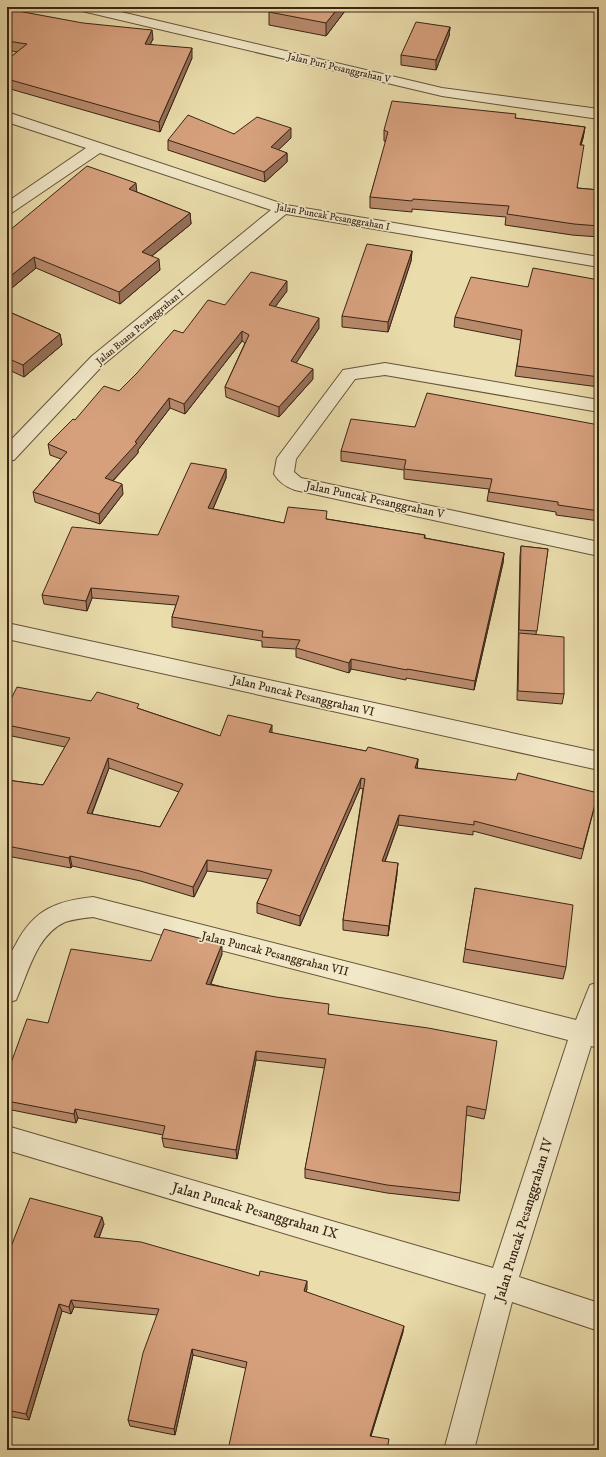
<svg xmlns="http://www.w3.org/2000/svg" width="606" height="1457" font-family="'IM FELL DW Pica',serif">
<style>
.lines{fill:none;stroke-linecap:round;stroke-linejoin:round}
.minor-casing{stroke:#67533a;stroke-width:2}
.minor{fill:#f1e8c8;fill-rule:evenodd}
.wall{fill:#b88a6c;stroke:#3b2515;fill-rule:evenodd}
.shaded-wall{fill:#967058;stroke:#3b2515}
.building{fill:#d6a07d;stroke:#3b2515;fill-rule:evenodd}
.labels{text-anchor:middle;dominant-baseline:central;stroke-width:3.5;stroke-linejoin:round;paint-order:stroke}
.far-street-label{font-size:10px;fill:#3b2515;stroke:#f1e8c8}
.street-label{font-size:12px;fill:#3b2515;stroke:#f1e8c8}
.near-street-label{font-size:14px;fill:#3b2515;stroke:#f1e8c8}
</style>
<rect width="100%" height="100%" fill="#eadcab"/>
<filter id="stains"><feTurbulence type="fractalNoise" baseFrequency=".005" numOctaves="4"/><feColorMatrix values="0 0 0 0 .2 0 0 0 0 .09 0 0 0 0 .02 0 0 0 .5 -.17"/></filter>
<radialGradient id="worn" r=".72"><stop offset=".6" stop-color="#630" stop-opacity="0"/><stop offset="1" stop-color="#630" stop-opacity=".3"/></radialGradient>
<g class="lines">
<defs>
<path id="minor" d="M75,7H100L442,88L599,109V119L442,96L82,11L77,10Z
M7,112L286,205L599,257V267L286,214L104,364L14,460L7,461V444L92,356L271,210L100,153L13,212L7,214V202L86,148L7,122Z
M385,363L599,400V412L385,375L355,379L296,459L294,472L301,478L599,542V556L295,490C286,487 279,482 274,474L277,458L343,370Z
M7,623L599,752V770L7,639Z
M93,897L576,1020L590,985L599,982V1048L591,1046L519,1277L599,1303V1331L512,1302L474,1450H444L486,1294L7,1150V1126L493,1268L568,1040L93,917C84,918 74,919 65,922C36,935 28,974 16,1000L7,1003C7,991 4,975 7,963C8,957 13,949 16,944C34,909 57,901 93,897Z"/>
</defs>
<use href="#minor" class="minor-casing"/>
<use href="#minor" class="minor"/>
</g>
<path class="wall" d="M348,7L326,36L269,25V12Z
M7,9L153,39L150,44L192,58L160,132L7,88V60L17,52L7,50Z
M450,27L449,36L436,70L401,65V55Z
M515,118L585,127L583,138L581,145L577,188L599,190V237L572,235L505,225L506,217L412,209V212L370,208V197L386,142L384,141V130Z
M234,134L291,138L278,150L287,153V162L265,182L168,150V140Z
M137,192L190,213L191,224L152,256L160,270L120,304L36,268L7,292V229L10,230Z
M412,251L411,261L388,332L342,327V316Z
M599,280V387L515,376L521,340L454,327L455,317L528,287Z
M287,291L275,307L319,328L296,363L313,379L279,417L226,397L225,387L245,343L242,341L185,414L170,408L138,450V453L113,481L123,494L100,524L35,502L33,492L61,459L50,455L48,444L75,420L119,391L183,333L225,305Z
M7,311L60,334L62,345L24,377L7,369Z
M599,425V521L556,515V512L487,501L489,489L404,479V470L341,461V451L415,427Z
M226,469V478L213,509L284,523L327,519L425,535V538L504,553L503,563L474,690L406,678V680L351,669L349,673L296,657V649L262,647V641L172,627V617L176,605L92,598L87,611L44,604L42,595L158,535Z
M521,546L548,549L536,634L564,694L562,704L517,700L520,556Z
M91,701L140,709L220,736L272,733L366,751L418,759L417,768L598,793L581,859L473,831V835L398,825L385,862L397,874L388,936L343,930V920L363,789L360,788L300,926L257,913V903L268,879L207,871L194,897L141,881L72,866L71,868L7,856V780L43,785L65,747L7,735V707ZM109,768L179,792L160,827L92,814Z
M475,888L566,967L563,979L463,962Z
M222,954L211,984L329,1014L486,1110L484,1119L466,1115L460,1193L459,1201L387,1193L305,1178V1169L325,1068L256,1060L237,1159L164,1147L162,1138L163,1135L78,1118L76,1123L7,1109V1074L48,1023L151,961Z
M104,1224L99,1238L307,1289L306,1292L403,1332L371,1436L387,1450L245,1368L193,1355L175,1435L130,1426L128,1420L157,1315L74,1307L71,1314L62,1311L29,1420L7,1416V1257Z"/>
<path class="shaded-wall" d="M339,7H348L326,36V23Z
M450,27L449,36L436,70V60Z
M152,30L153,39L146,53L145,44Z
M192,48V58L160,132L159,122Z
M585,127L583,138L578,156L580,145Z
M291,128V138L271,157V147Z
M287,153V162L265,182L264,172Z
M136,183L137,194L129,189Z
M190,213L191,224L143,263L142,252Z
M412,251L411,261L388,332V322Z
M34,257L36,268L7,292V279Z
M159,259L160,270L120,304L119,292Z
M287,281V291L269,315V305Z
M319,318V328L291,371V361Z
M242,331V341L185,414L184,404Z
M60,334L62,345L24,377L23,365Z
M313,369V379L279,417V407Z
M169,398L170,408L138,450V453L106,488L105,478L135,442Z
M226,469V478L209,518L208,508Z
M122,484L123,494L100,524L99,514Z
M504,553L503,563L474,690L475,681Z
M91,588L92,598L87,611L86,601Z
M351,659V669L349,673V663Z
M272,725V735L269,732Z
M108,758L109,768L88,823L87,813Z
M418,759L417,770L415,768Z
M361,778L360,788L300,926V916Z
M399,815L398,825L381,872L382,861Z
M70,856L72,866L71,868L69,858Z
M207,860V871L194,897L193,887Z
M398,863L397,874L388,936L389,926Z
M222,944V954L207,993L206,984Z
M256,1051V1060L237,1159L236,1150Z
M75,1109L78,1118L76,1123L74,1114Z
M102,1217L104,1224L96,1245L94,1237Z
M307,1281V1289L304,1298V1291Z
M71,1300L74,1307L71,1314L69,1307Z
M59,1304L62,1311L29,1420L26,1414Z
M404,1326L403,1332L369,1442L370,1436Z
M192,1349L193,1355L175,1435L174,1429Z"/>
<path class="building" d="M273,7H339L326,23L269,12Z
M7,9L83,23L152,30L145,44L192,48L159,122L7,79V60L27,44L7,41Z
M416,22L450,27L436,60L401,55Z
M392,101L516,114L515,118L585,127L580,145H584L577,188L599,190V226L574,224L507,214L509,206L413,199L412,201L370,197L388,132L384,130Z
M188,115L234,134L257,117L291,128L271,147L287,153L264,172L168,140Z
M87,166L136,183L129,189L190,213L142,252L159,259L119,292L34,257L7,279V229L10,230Z
M367,244L412,251L388,322L342,316Z
M533,268L599,280V377L517,366L522,330L455,317L471,277L528,287Z
M251,272L287,281L269,305L319,318L291,361L313,369L279,407L225,387L249,335L242,331L184,404L169,398L135,442L137,443L105,478L122,484L99,514L33,492L67,452L48,444L73,419L75,420L104,386L119,391L137,373L174,330L183,333L208,300L225,305Z
M7,311L60,334L23,365L7,358Z
M427,393L599,425V511L558,505V502L489,492L492,479L404,469L406,460L341,451L351,419L415,427Z
M191,463L226,469L208,508L284,523L288,507L327,511L326,519L425,535L424,538L504,553L475,681L407,669V670L351,659L349,663L296,648L300,640L262,637L263,631L172,617L179,596L91,588L86,601L42,595L72,527L158,535Z
M521,546L548,549L537,631L519,630Z
M519,633L564,637V694L518,691Z
M17,687L91,701L97,692L139,704L137,708L220,736L228,715L272,725L269,732L366,751L368,747L418,759L415,768L516,780L518,773L598,793L583,849L474,821V825L399,815L382,861L398,863L389,926L343,920L365,779L361,778L300,916L257,903L272,870L207,860L193,887L140,871L70,856L69,858L7,846V780L43,785L70,738L7,725V707ZM108,758L183,784L160,827L87,813Z
M475,888L573,905L566,967L465,949Z
M164,929L222,944L206,984L276,997L329,1004L328,1014L428,1028L497,1041L486,1110L467,1106L460,1193L387,1185L305,1169L326,1059L256,1051L236,1150L162,1138L165,1126L75,1109L74,1114L7,1101V1074L27,1019L48,1023L71,949L151,961Z
M30,1198L102,1217L94,1237L141,1242L259,1276L260,1271L307,1281L304,1291L404,1326L370,1436L389,1439L387,1450H228L247,1362L192,1349L174,1429L128,1420L143,1353L159,1309L71,1300L69,1307L59,1304L26,1414L7,1410V1257Z"/>
<g class="labels">
<g class="far-street-label">
<text transform="translate(339 68) rotate(13)">Jalan Puri Pesanggrahan V</text>
<text transform="translate(333 217) rotate(10)">Jalan Puncak Pesanggrahan I</text>
<text transform="translate(140 327) rotate(-40)">Jalan Buana Pesanggrahan I</text>
</g>
<g class="street-label">
<text transform="translate(375 500) rotate(12)">Jalan Puncak Pesanggrahan V</text>
<text transform="translate(303 696) rotate(13)">Jalan Puncak Pesanggrahan VI</text>
<text transform="translate(275 954) rotate(14)">Jalan Puncak Pesanggrahan VII</text>
</g>
<g class="near-street-label">
<text transform="translate(255 1211) rotate(16)">Jalan Puncak Pesanggrahan IX</text>
<text transform="translate(524 1220) rotate(-73)">Jalan Puncak Pesanggrahan IV</text>
</g>
</g>
<rect width="606" height="1457" fill="none" stroke="#eadcab" stroke-width="24"/>
<rect x="8" y="8" width="590" height="1441" fill="none" stroke="#3b2515" stroke-width="2"/>
<rect x="12" y="12" width="582" height="1433" fill="none" stroke="#3b2515"/>
<rect width="100%" height="100%" filter="url(#stains)"/>
<rect width="100%" height="100%" fill="url(#worn)"/>
</svg>
